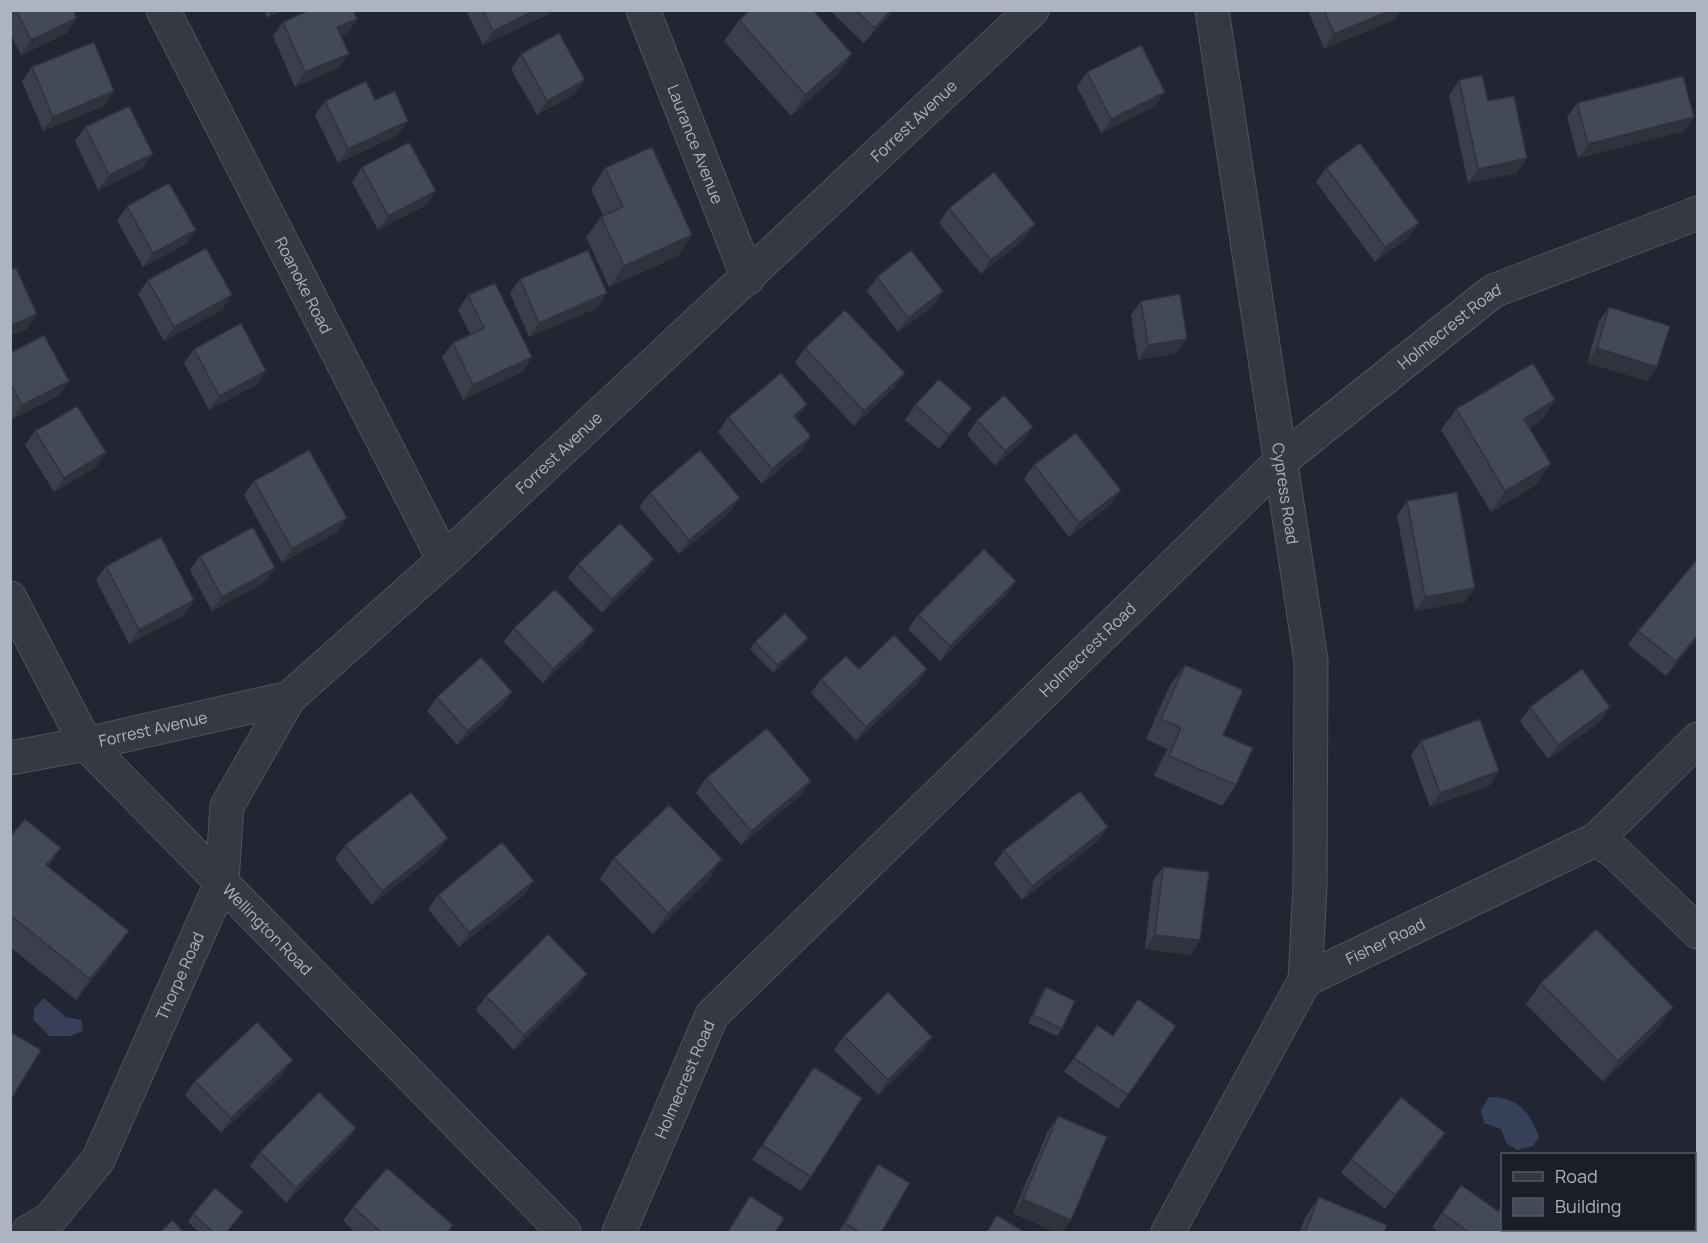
<svg xmlns="http://www.w3.org/2000/svg" width="1708" height="1243" font-family="Manrope,sans-serif">
<style>
.water{fill:#364058}
.lines{fill:none;stroke-linecap:round;stroke-linejoin:round}
.street-casing{stroke:#4f535e;stroke-width:35}
.street{stroke:#343943;stroke-width:33}
.wall{fill:#3a3f4b}
.shaded-wall{fill:#2f333d}
.building{fill:#434957;stroke:#2f333d;stroke-width:1.5}
.labels{text-anchor:middle;dominant-baseline:central;stroke-width:4.5;stroke-linejoin:round;paint-order:stroke}
.street-label{font-size:16px;fill:#aeb3c0;stroke:#1a1e28}
</style>
<rect width="100%" height="100%" fill="#212632"/>
<path class="water" d="M44,998L66,1017L81,1020L83,1031L70,1036H49L33,1019L34,1009Z
M1489,1097C1518,1096 1530,1113 1539,1137L1533,1146L1517,1150L1506,1143L1501,1129L1484,1123L1481,1110Z"/>
<g class="lines">
<defs>
<g id="street">
<path id="s1" d="M163,10L444,560"/>
<path id="s2" d="M643,10L748,278"/>
<path id="s3" d="M1212,10L1311,661L1310,887L1305,980"/>
<path id="s4" d="M10,598L86,744L564,1232"/>
<path id="s5" d="M10,758L86,744L289,698L444,560L1032,10"/>
<path d="M1597,839L1617,854L1698,932"/>
<path id="s6" d="M28,1232L50,1219L98,1160L222,881L227,806L289,698"/>
<path id="s7" d="M619,1232L712,1015L1281,461L1493,291L1698,213"/>
<path id="s8" d="M1168,1232L1305,980L1597,839L1698,739"/>
</g>
</defs>
<use href="#street" class="street-casing"/>
<use href="#street" class="street"/>
</g>
<path class="wall" d="M10,10H73L67,33L21,55L10,33Z
M264,10H282L267,18Z
M466,10H551L549,14L483,45Z
M829,10H894L864,43Z
M1308,10H1401L1394,20L1324,49Z
M357,19L347,34L341,36L338,68L295,87L273,36L283,22Z
M739,20L852,54L837,75L791,116L724,41Z
M521,54L575,94L537,115L511,69Z
M32,67L104,106L43,131L22,81Z
M1087,72L1155,106L1101,133L1077,87Z
M1459,80L1488,101L1517,173L1468,183L1449,95Z
M375,100L398,135L338,163L315,115L325,101Z
M1577,103L1684,131L1578,158L1567,117Z
M85,127L142,169L98,190L75,141Z
M362,167L426,205L378,230L352,182Z
M605,168L678,256L609,287L586,237L601,217L603,216L591,189Z
M1326,168L1419,223L1409,237L1375,262L1316,182Z
M127,206L196,230L186,244L143,267L117,221Z
M949,208L1025,238L981,274L939,223Z
M877,277L943,291L933,306L898,332L867,291Z
M520,279L607,293L597,308L529,337L510,293Z
M148,280L222,310L164,341L138,294Z
M468,295L532,357L522,372L463,400L442,357L453,343L470,334L458,310Z
M1141,301L1177,353L1138,360L1131,315Z
M1609,307L1657,367L1647,381L1587,363L1599,321Z
M805,348L905,373L895,387L854,426L795,363Z
M194,349L256,385L209,410L184,363Z
M10,353L69,381L58,396L12,419L10,416Z
M915,405L962,422L939,449L905,420Z
M1456,409L1541,421L1529,428L1536,485L1491,512L1441,430Z
M728,417L811,436L801,451L762,484L718,432Z
M977,420L1033,427L1023,441L995,466L967,435Z
M35,431L106,452L96,467L54,492L25,445Z
M1034,465L1121,490L1111,504L1069,537L1024,479Z
M254,481L337,532L282,563L244,495Z
M650,493L730,512L679,554L639,507Z
M1407,501L1465,602L1415,611L1397,516Z
M200,556L275,568L265,582L212,611L190,570Z
M1698,558V637L1666,676L1628,645L1638,631Z
M654,559L644,573L602,613L568,578L578,564Z
M106,566L194,600L184,615L129,644L96,580Z
M1016,581L1006,595L940,661L908,629L918,615Z
M514,628L594,630L584,644L543,683L504,642Z
M808,638L803,645L773,673L750,649L755,642Z
M1185,665L1223,735L1236,785L1222,806L1154,776L1167,749L1146,739L1170,685Z
M859,669H927L917,684L856,741L811,693L821,679Z
M512,692L502,706L457,745L427,711L437,697Z
M1530,707L1600,722L1548,759L1520,721Z
M1421,741L1499,771L1489,786L1430,807L1411,755Z
M706,778L811,781L801,795L741,845L696,793Z
M1108,827L1098,841L1022,900L994,864L1004,850Z
M10,837L61,848L48,866L114,952L76,1000L10,947Z
M345,845L438,852L372,905L335,859Z
M614,858L722,859L708,880L653,934L600,879Z
M1163,867L1200,940L1190,955L1145,949L1153,881Z
M438,895H524L459,947L428,909Z
M587,974L577,988L514,1050L476,1010L486,996Z
M1541,983L1673,1007L1658,1028L1603,1082L1526,1004Z
M1046,987L1062,1029L1057,1036L1028,1023L1041,994Z
M1097,1025L1113,1035L1176,1026L1118,1109L1064,1072Z
M844,1036L932,1037L922,1052L878,1095L834,1050Z
M814,1067L811,1177L801,1191L752,1160Z
M283,1074L221,1133L185,1095L195,1081Z
M1058,1116L1071,1220L1062,1233H1057L1013,1213L1048,1131Z
M356,1128L346,1142L286,1203L250,1166L260,1152Z
M1445,1133L1435,1148L1385,1209L1341,1173L1351,1159Z
M878,1164L881,1233H838L868,1179Z
M1698,1166V1222L1695,1219V1170Z
M1461,1185L1529,1233H1440L1432,1227Z
M1319,1197L1384,1233H1299L1305,1218Z
M353,1207L453,1225L448,1233H356L343,1221Z
M243,1212L227,1233H200L188,1222L193,1214Z"/>
<path class="shaded-wall" d="M272,10H282L267,18Z
M535,10H551L549,14L483,45L493,31Z
M891,10H894L864,43L875,28Z
M1392,10H1401L1394,20L1324,49L1334,34Z
M77,18L67,33L21,55L31,40Z
M357,19L347,34L327,41L337,27Z
M349,54L338,68L295,87L305,72Z
M852,54L837,75L791,116L805,95Z
M585,80L575,94L537,115L547,101Z
M114,91L104,106L43,131L53,117Z
M1165,92L1155,106L1101,133L1111,119Z
M1694,117L1684,131L1578,158L1588,144Z
M408,121L398,135L338,163L348,149Z
M153,154L142,169L98,190L109,175Z
M1527,158L1517,173L1468,183L1478,169Z
M436,191L426,205L378,230L388,216Z
M1419,223L1409,237L1375,262L1385,247Z
M1035,224L1025,238L981,274L991,260Z
M196,230L186,244L143,267L153,253Z
M692,235L678,256L609,287L624,266Z
M943,291L933,306L898,332L908,318Z
M607,293L597,308L529,337L539,323Z
M232,295L222,310L164,341L174,327Z
M37,314L27,329L10,336V326Z
M1187,339L1177,353L1138,360L1148,345Z
M1597,348L1657,367L1647,381L1587,363Z
M532,357L522,372L463,400L473,385Z
M266,371L256,385L209,410L219,396Z
M905,373L895,387L854,426L864,411Z
M69,381L58,396L12,419L22,405Z
M1555,400L1541,421L1509,440L1524,419Z
M807,404L797,419L784,430L794,416Z
M972,408L962,422L939,449L949,435Z
M1033,427L1023,441L995,466L1005,451Z
M811,436L801,451L762,484L772,469Z
M106,452L96,467L54,492L64,478Z
M1551,464L1536,485L1491,512L1505,491Z
M1121,490L1111,504L1069,537L1079,523Z
M740,498L730,512L679,554L689,540Z
M347,518L337,532L282,563L292,549Z
M654,559L644,573L602,613L612,599Z
M275,568L265,582L212,611L222,597Z
M1016,581L1006,595L940,661L950,646Z
M1475,588L1465,602L1415,611L1425,597Z
M194,600L184,615L129,644L139,630Z
M594,630L584,644L543,683L553,669Z
M1698,635V637L1666,676L1676,661Z
M808,638L803,645L773,673L778,665Z
M927,669L917,684L856,741L866,727Z
M512,692L502,706L457,745L467,731Z
M1610,707L1600,722L1548,759L1558,745Z
M1499,771L1489,786L1430,807L1440,793Z
M811,781L801,795L741,845L751,831Z
M1108,827L1098,841L1022,900L1032,886Z
M448,838L438,852L372,905L382,891Z
M722,859L708,880L653,934L668,913Z
M534,881L524,895L459,947L469,933Z
M129,931L114,952L76,1000L90,979Z
M1155,935L1200,940L1190,955L1145,949Z
M587,974L577,988L514,1050L524,1035Z
M1673,1007L1658,1028L1603,1082L1618,1061Z
M932,1037L922,1052L878,1095L888,1080Z
M293,1060L283,1074L221,1133L231,1118Z
M356,1128L346,1142L286,1203L296,1188Z
M1445,1133L1435,1148L1385,1209L1395,1195Z
M1023,1199L1071,1220L1062,1233H1057L1013,1213Z"/>
<path class="building" d="M16,10H73L77,18L31,40Z
M310,10H353L357,19L337,27L349,54L305,72L283,22Z
M483,10H535L493,31Z
M750,10H813L852,54L805,95L739,20Z
M855,10H891L875,28Z
M1324,10H1392L1334,34Z
M559,33L585,80L547,101L521,54Z
M94,42L114,91L53,117L32,67Z
M1141,45L1165,92L1111,119L1087,72Z
M1482,75L1488,101L1514,96L1527,158L1478,169L1459,80Z
M1683,76L1694,117L1588,144L1577,103Z
M366,81L375,100L395,91L408,121L348,149L325,101Z
M129,106L153,154L109,175L85,127Z
M409,142L436,191L388,216L362,167Z
M1360,143L1419,223L1385,247L1326,168Z
M652,147L692,235L624,266L601,217L623,207L605,168Z
M994,172L1035,224L991,260L949,208Z
M169,183L196,230L153,253L127,206Z
M206,248L232,295L174,327L148,280Z
M588,250L607,293L539,323L520,279Z
M911,250L943,291L908,318L877,277Z
M16,268L37,314L10,326V270Z
M495,283L532,357L473,385L453,343L484,328L468,295Z
M1180,294L1187,339L1148,345L1141,301Z
M1609,307L1670,326L1657,367L1597,348Z
M845,310L905,373L864,411L805,348Z
M241,323L266,371L219,396L194,349Z
M44,335L69,381L22,405L10,383V353Z
M1533,363L1555,400L1524,419L1551,464L1505,491L1456,409Z
M781,373L807,404L794,416L811,436L772,469L728,417Z
M939,379L972,408L949,435L915,405Z
M1004,395L1033,427L1005,451L977,420Z
M77,406L106,452L64,478L35,431Z
M1076,433L1121,490L1079,523L1034,465Z
M309,450L347,518L292,549L254,481Z
M700,450L740,498L689,540L650,493Z
M1457,492L1475,588L1425,597L1407,501Z
M620,523L654,559L612,599L578,564Z
M253,527L275,568L222,597L200,556Z
M161,537L194,600L139,630L106,566Z
M984,549L1016,581L950,646L918,615Z
M1698,558V635L1676,661L1638,631Z
M555,589L594,630L553,669L514,628Z
M785,613L808,638L778,665L755,642Z
M894,635L927,669L866,727L821,679L846,656L859,669Z
M481,657L512,692L467,731L437,697Z
M1185,665L1243,690L1223,735L1253,748L1236,785L1169,756L1181,728L1161,719Z
M1582,669L1610,707L1558,745L1530,707Z
M1480,719L1499,771L1440,793L1421,741Z
M767,728L811,781L751,831L706,778Z
M1080,791L1108,827L1032,886L1004,850Z
M411,792L448,838L382,891L345,845Z
M669,805L722,859L668,913L614,858Z
M25,819L61,848L46,865L129,931L90,979L10,915V837Z
M502,842L534,881L469,933L438,895Z
M1163,867L1209,872L1200,940L1155,935Z
M1596,929L1673,1007L1618,1061L1541,983Z
M548,934L587,974L524,1035L486,996Z
M1046,987L1075,1001L1062,1029L1033,1015Z
M888,992L932,1037L888,1080L844,1036Z
M1138,999L1176,1026L1128,1095L1074,1058L1097,1025L1113,1036Z
M257,1022L293,1060L231,1118L195,1081Z
M10,1032L41,1050L10,1101Z
M814,1067L862,1098L811,1177L762,1145Z
M319,1092L356,1128L296,1188L260,1152Z
M1401,1097L1445,1133L1395,1195L1351,1159Z
M1058,1116L1107,1137L1071,1220L1023,1199Z
M878,1164L910,1183L881,1233H861L845,1223Z
M1698,1166V1188L1695,1185V1170Z
M387,1168L453,1225L447,1233H382L353,1207Z
M1461,1185L1498,1211L1503,1205V1230H1531L1529,1233H1470L1442,1213Z
M215,1188L243,1212L226,1233H214L193,1214Z
M750,1196L784,1218L775,1233H727Z
M1319,1197L1387,1225L1384,1233H1305Z
M997,1215L1026,1233H986Z
M173,1220L184,1233H159Z"/>
<g class="labels">
<g class="street-label">
<text stroke="none"><textPath href="#s5" startOffset="1136">Forrest Avenue</textPath></text>
<text stroke="none"><textPath href="#s2" startOffset="144">Laurance Avenue</textPath></text>
<text stroke="none"><textPath href="#s1" startOffset="309">Roanoke Road</textPath></text>
<text stroke="none"><textPath href="#s7" startOffset="1246">Holmecrest Road</textPath></text>
<text stroke="none"><textPath href="#s5" startOffset="650">Forrest Avenue</textPath></text>
<text stroke="none"><textPath href="#s3" startOffset="489">Cypress Road</textPath></text>
<text stroke="none"><textPath href="#s7" startOffset="760">Holmecrest Road</textPath></text>
<text stroke="none"><textPath href="#s5" startOffset="146">Forrest Avenue</textPath></text>
<text stroke="none"><textPath href="#s4" startOffset="424">Wellington Road</textPath></text>
<text stroke="none"><textPath href="#s8" startOffset="376">Fisher Road</textPath></text>
<text stroke="none"><textPath href="#s6" startOffset="303">Thorpe Road</textPath></text>
<text stroke="none"><textPath href="#s7" startOffset="166">Holmecrest Road</textPath></text>
</g>
</g>
<rect width="1708" height="1243" fill="none" stroke="#aeb3c0" stroke-width="24"/>
<rect x="1501" y="1153" width="195" height="78" fill="#1a1e28" stroke="#555a65" stroke-width="1.5"/>
<rect x="1513" y="1172" width="30" height="9" fill="#343943" stroke="#555a65" stroke-width="1.5"/>
<text x="1555" y="1183" font-size="18" fill="#aeb3c0">Road</text>
<rect x="1513" y="1198" width="30" height="18" fill="#434957" stroke="#555a65" stroke-width="1.5"/>
<text x="1555" y="1213" font-size="18" fill="#aeb3c0">Building</text>
</svg>
